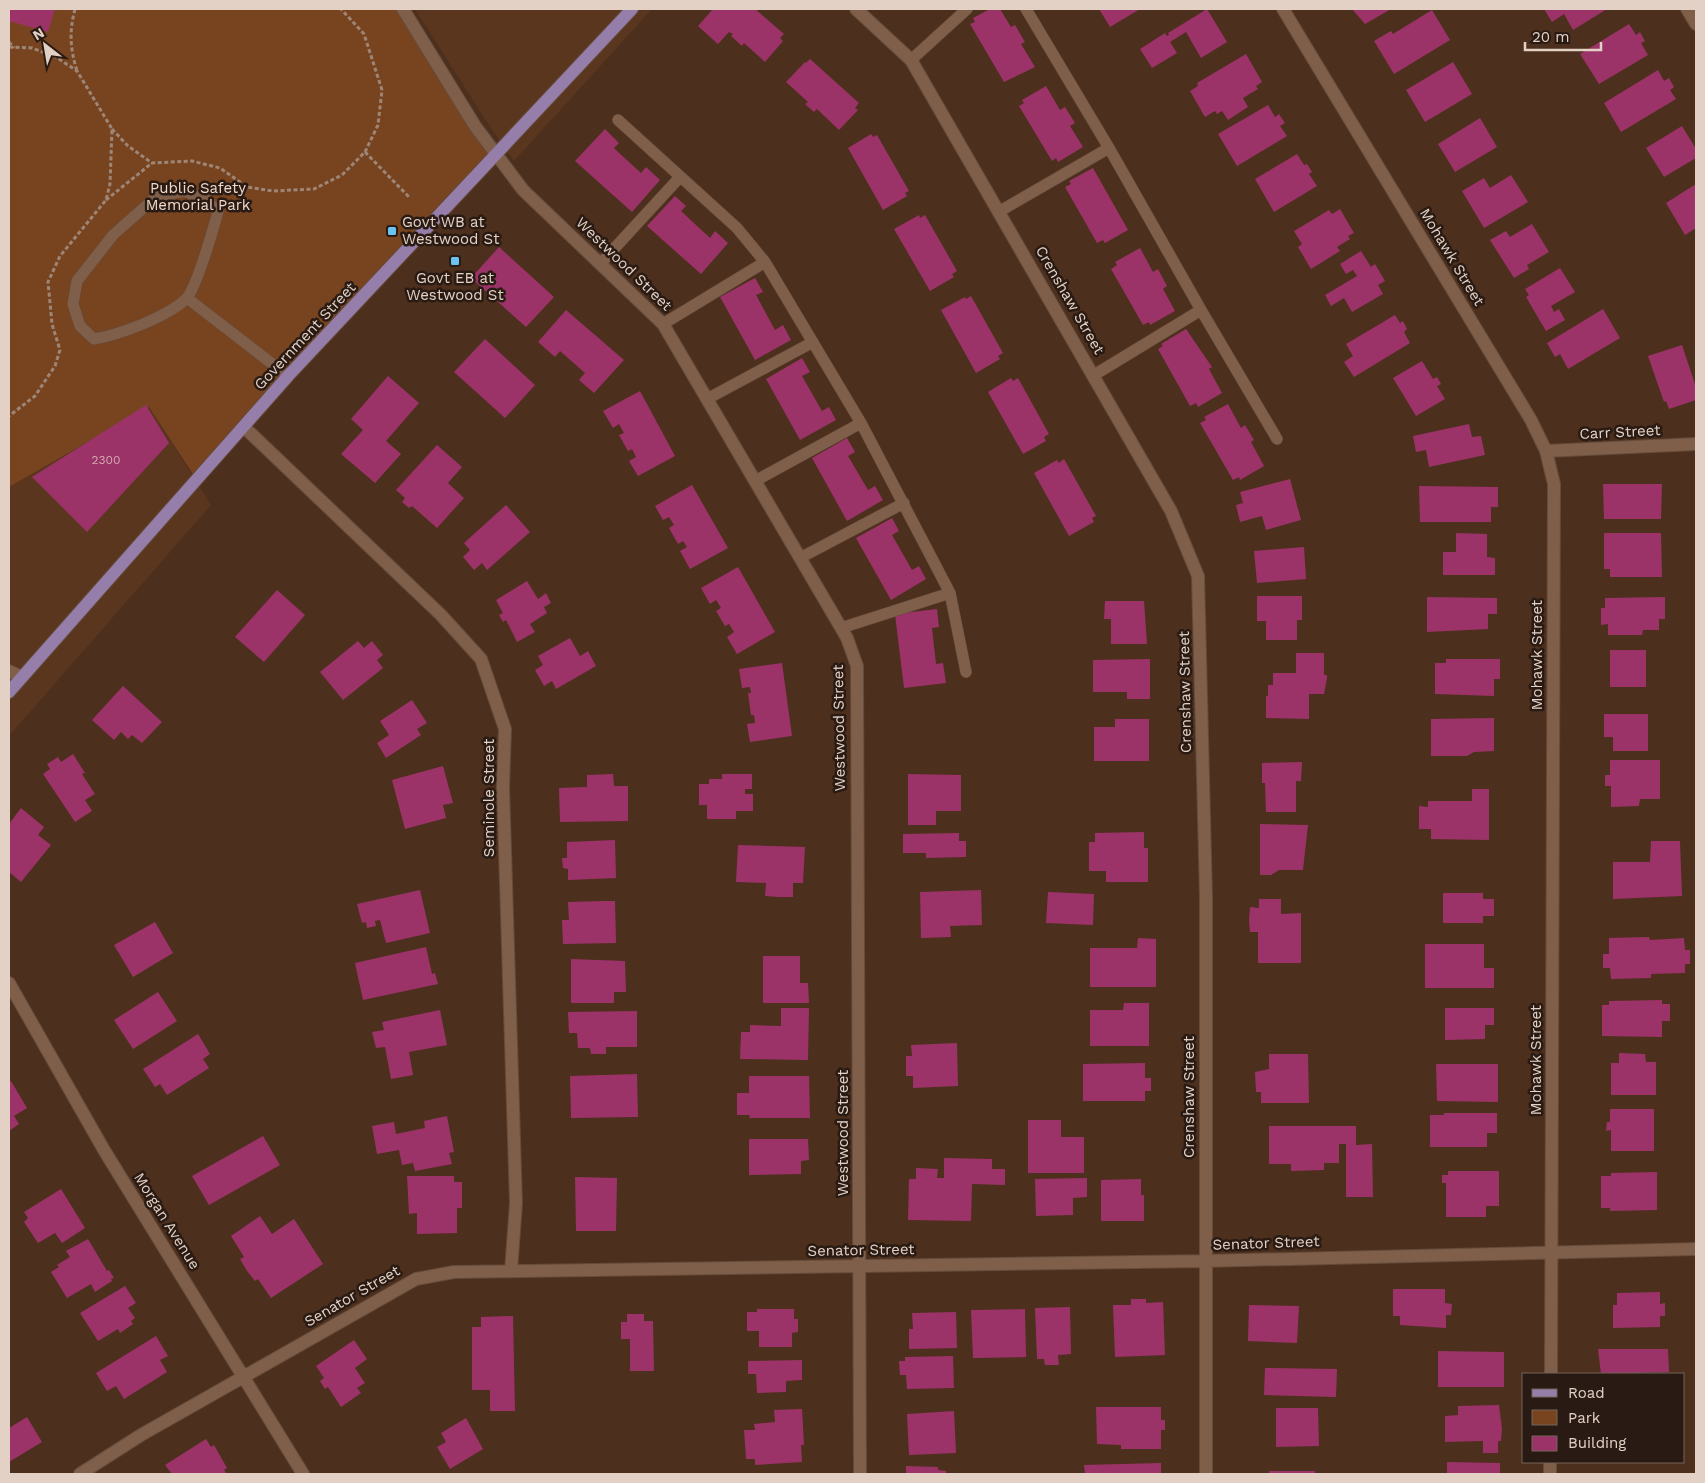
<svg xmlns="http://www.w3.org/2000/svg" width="1705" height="1483" font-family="'Work Sans',sans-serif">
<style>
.built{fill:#5a361f}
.green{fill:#784420}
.building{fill:#9c3368}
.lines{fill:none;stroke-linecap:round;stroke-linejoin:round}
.service-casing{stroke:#644b3a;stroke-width:12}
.minor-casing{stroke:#644b3a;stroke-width:14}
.primary-casing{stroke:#644b3a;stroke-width:14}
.path{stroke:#9e8677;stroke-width:3;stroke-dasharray:4 2.5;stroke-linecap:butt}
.service{stroke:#7f5e4a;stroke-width:11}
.minor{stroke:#7f5e4a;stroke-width:12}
.primary{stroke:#967eab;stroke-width:12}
.poi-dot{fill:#6ac3f1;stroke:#291b13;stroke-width:2}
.labels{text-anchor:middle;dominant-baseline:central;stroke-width:5;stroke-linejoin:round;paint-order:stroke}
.number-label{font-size:12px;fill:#d2aaae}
.park-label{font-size:15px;fill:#f1d7c8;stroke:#291b13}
.poi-label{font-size:15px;fill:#e4d1c5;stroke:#291b13;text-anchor:start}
.street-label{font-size:15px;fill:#e4d1c5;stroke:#291b13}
</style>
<rect width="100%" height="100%" fill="#4d2f1d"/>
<path class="built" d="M415,9H652L514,161L485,119Z
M149,407L211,505L9,736V487Z"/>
<path class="green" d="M9,9H403L497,155L196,479L149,407L9,487Z"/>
<path class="building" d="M9,9H55L48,32L9,21Z
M713,9H755L784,34L780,38L783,41L765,62L744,43L742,46L731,36L733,34L729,32L718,44L698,26Z
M990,9H1000L1011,27L1015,25L1025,42L1021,44L1035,67L1004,82L970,24L975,22L973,18Z
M1099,9H1140L1110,27Z
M1207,9L1227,42L1201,58L1186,32L1170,42L1177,53L1152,68L1140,49L1165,33L1167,36L1169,35L1168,33Z
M1352,9H1391L1365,24Z
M1544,9H1607L1573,30L1564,14L1552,22Z
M1432,10L1450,40L1394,74L1374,41L1391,31L1393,34Z
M1629,24L1636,35L1640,32L1645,41L1641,43L1648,55L1599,84L1580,54Z
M1246,54L1262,82L1256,86L1258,89L1243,98L1248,107L1228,120L1222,111L1217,114L1215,111L1205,117L1190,91L1198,86L1197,83Z
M810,59L859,103L855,108L858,110L839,130L817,109L814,112L805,104L808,102L786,82L805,62L806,63Z
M1453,62L1472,94L1425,122L1406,90Z
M1658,70L1664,81L1669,78L1674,87L1670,90L1676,99L1621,132L1604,103Z
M1046,86L1060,110L1065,107L1075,123L1070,126L1083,147L1058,162L1056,158L1052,161L1019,106L1024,103L1022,100Z
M1268,105L1275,117L1279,114L1285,123L1280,126L1287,136L1237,166L1218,134Z
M1480,118L1497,147L1455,172L1438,144Z
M1682,126L1696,149V158L1664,177L1646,148Z
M605,129L619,143L614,148L617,151L641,173L646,167L660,180L632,212L575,161Z
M871,134L873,137L877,135L909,191L905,193L907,196L883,210L848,148Z
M1297,154L1304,165L1307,164L1312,172L1309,174L1317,186L1274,212L1255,179Z
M1093,168L1128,230L1105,243L1103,240L1097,243L1065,187L1071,184L1069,181Z
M1511,175L1528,202L1484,228L1462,191L1484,178L1490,188Z
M1696,184V228L1685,235L1666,203Z
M675,196L686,206L681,211L710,238L715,231L728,243L701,274L647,226Z
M1340,209L1354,233L1348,236L1350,239L1337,247L1340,251L1311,269L1298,247L1302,244L1294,231L1329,210L1332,214Z
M919,215L920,218L925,215L957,271L952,274L954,277L930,291L894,229Z
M1532,224L1549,252L1527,265L1529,269L1514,278L1490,240L1506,231L1510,237Z
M499,247L554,297L526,327L471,278Z
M1140,248L1153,272L1158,269L1167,286L1163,289L1175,311L1150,325L1149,322L1143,325L1111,269L1117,265L1115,262Z
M1361,251L1371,267L1375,264L1385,281L1378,285L1383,294L1352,312L1344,298L1331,306L1325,295L1357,276L1353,270L1346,274L1340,264Z
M1560,268L1575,292L1551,306L1554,312L1559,309L1565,320L1546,331L1526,297L1529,295L1525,289Z
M755,278L763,292L756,295L775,330L783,325L791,340L755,360L720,297Z
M971,296L1003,353L998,356L1000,359L976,373L941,310L965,297L966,299Z
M1603,309L1620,338L1568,369L1560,354L1555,357L1547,343Z
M566,310L624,360L594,393L579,380L585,373L560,351L555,357L538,342Z
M1395,315L1400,323L1403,321L1407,329L1404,332L1410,343L1354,377L1344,362L1353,356L1346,344Z
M1186,329L1212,367L1209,369L1222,393L1198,407L1196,403L1190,406L1158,349L1163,346L1161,344Z
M485,339L535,385L505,418L454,372Z
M1682,345L1696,387V400L1669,409L1666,401L1664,402L1648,356Z
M802,358L810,372L802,376L822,411L829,407L836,420L800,440L766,379Z
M1422,361L1433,379L1437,377L1441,384L1437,386L1445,399L1416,416L1393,378Z
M388,376L419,403L386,441L401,454L375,483L341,454L363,430L351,419Z
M1011,378L1013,381L1018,378L1049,434L1044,437L1046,441L1023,454L988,392Z
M640,391L675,456L638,476L629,461L636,457L632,449L628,451L619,435L624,433L619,424L613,428L603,411Z
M1228,404L1241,428L1245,425L1254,440L1251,442L1264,466L1240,480L1239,477L1233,480L1200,423L1206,420L1204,417Z
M146,405L169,443L87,532L32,477Z
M1469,424L1472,437L1481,436L1485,455L1429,467L1426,450L1416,452L1413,436Z
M847,438L855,452L848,456L868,490L875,486L883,500L847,521L812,458Z
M437,445L462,467L448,483L464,498L437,528L412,506L409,508L402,502L405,498L396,490Z
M1064,459L1096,516L1092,518L1094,522L1069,536L1034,473L1057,460L1059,463Z
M1290,479L1301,520L1266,530L1262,516L1240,522L1236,505L1243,503L1240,492Z
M1603,484H1662L1661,519H1604Z
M692,485L728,548L690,569L680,551L687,547L683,541L678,544L669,528L674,525L669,517L663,520L655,506Z
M1419,486L1498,487V507H1491V522H1420Z
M506,505L530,532L487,570L482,563L474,570L463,557L470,550L464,543Z
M892,518L899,531L892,535L912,570L919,566L926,579L891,600L856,538Z
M1456,533L1487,534V557L1495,558V575H1443V552H1456Z
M1604,533H1661L1662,577H1610V569H1604Z
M1304,547L1306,579L1257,583L1254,551Z
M738,567L775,632L737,654L727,637L734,632L729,624L725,626L716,611L721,608L718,603L716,600L710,604L701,588Z
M527,581L538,599L546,593L551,603L544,607L547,613L530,624L535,632L517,642L506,620L503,622L499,615L503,613L496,600Z
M277,590L305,615L264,662L235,637Z
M1257,596H1302V620H1297V640H1266V621H1257Z
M1427,597L1497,598V614H1488V629L1427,632Z
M1665,597V619H1659V630H1643L1642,635H1608V624L1601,625V608H1605V598Z
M1105,601H1144L1147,644H1111V619H1104Z
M937,609L939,627L932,628L936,664L943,663L946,683L904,688L895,614Z
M570,638L580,656L588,651L596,666L556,689L552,681L544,686L535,670L543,665L538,656Z
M358,641L364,648L372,641L383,655L377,660L383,668L343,700L320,672Z
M1610,650H1646V687H1610Z
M1296,653H1324V675H1327V678L1324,694H1309V719L1266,718V696H1268V685H1273V673H1296Z
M1150,659V699H1127V692H1093V660Z
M1446,659H1500V679H1494V696L1435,694V663H1446Z
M782,663L792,736L750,742L747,724L755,723L754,715H751L748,693H751L750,687L742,688L739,669Z
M123,686L162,722L142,743L132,735L128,739L121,732L114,740L92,720Z
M412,700L427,723L417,729L421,735L386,758L377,743L389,735L380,721Z
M1604,714H1648V751H1613V737H1604Z
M1494,718V751L1474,752L1467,756H1431V719Z
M1115,719H1149V761H1094V727H1115Z
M73,754L85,773L82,774L95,794L85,800L92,811L75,822L43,774L50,769L47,764L58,757L61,762Z
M1610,760H1660V799H1640L1639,806L1611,807V786H1605V775H1610Z
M1302,762L1301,781H1296V812H1266L1265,783H1262V763Z
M443,766L453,803L443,805L446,818L405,829L392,780Z
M613,774L614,786H628V821L560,822L559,788L587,787V775Z
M722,774H752V789H745V794H753V811H736V819H707V805H699V784H709V779H722Z
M908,774L961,775V811H936V825H908Z
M1472,789H1489V840L1431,839V829H1419V806L1428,807V801H1472Z
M21,808L44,827L38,835L51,845L21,882L9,872V824Z
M1260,824L1308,825L1303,870H1279L1271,875H1260Z
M1144,832V848H1148V882H1106V871H1089V842H1095V833Z
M959,833V841H966V857L926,858V853H903V834Z
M615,840L616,878L568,880V869L563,868L562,858H567V842Z
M1651,841H1680L1682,896L1613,899V862H1650Z
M738,845L805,847L803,883H793V897H779L765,896L766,883L736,882Z
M420,890L430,933L386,943L380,920L375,921L376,926L367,928L366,922L362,923L357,904Z
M981,890L982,925L950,926L951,937L921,938L920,892Z
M1048,892L1094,894L1093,925L1046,923Z
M1443,893H1483V899H1494V916H1483V923H1443Z
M1259,899H1281V914L1301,913V963H1258V932H1250L1249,920L1250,907L1259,908Z
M603,901H615L616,943L563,944L562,920H569L568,902Z
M155,922L173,953L133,977L114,945Z
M1649,937L1650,940L1684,938L1685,950H1690V964H1685V973L1651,974V978L1611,979L1610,968H1603V954H1609V938Z
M1138,938L1156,939V987H1090V948H1137Z
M1425,944H1484V968H1494V988H1425Z
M426,947L432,974L435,973L438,984L363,1000L355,963Z
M763,956H800V983H808L809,1003H763Z
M571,959L625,961L626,992H614V1003H571Z
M158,992L177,1021L133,1049L114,1020Z
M1662,1000V1004H1670V1021H1662V1037L1602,1036V1005H1609V1001Z
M1124,1003H1149V1046H1090V1010H1123Z
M781,1008H809L808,1060L740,1059L741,1032H750V1025L781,1026Z
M1445,1008H1494V1025H1485V1039L1445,1040Z
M440,1010L447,1045L409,1052L413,1075L391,1079L385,1047L376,1048L372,1032L384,1030L382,1022Z
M637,1011V1047H606V1054H591L590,1048H578L577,1033H569L568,1012Z
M198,1034L210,1054L203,1059L209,1068L167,1095L160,1084L155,1087L143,1069Z
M957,1043L958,1086L913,1088V1076H906V1056H912L911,1045Z
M1619,1053L1645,1054L1646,1062H1656V1095H1611V1063H1619Z
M1269,1054H1308L1309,1103H1261V1092H1256L1255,1072L1269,1069Z
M1145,1063V1078H1151V1091H1145V1101H1083V1064Z
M1436,1064H1498V1102L1437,1101Z
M637,1074L638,1117L571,1118L570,1076Z
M749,1076H809L810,1118H749L750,1115H737V1093H749Z
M11,1081L27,1108L14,1116L19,1124L9,1131V1082Z
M1610,1109H1654V1151H1611V1130L1606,1131L1607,1122H1610Z
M1444,1113H1497V1133H1487V1147H1430V1115H1444Z
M447,1116L454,1152L449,1153L452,1164L415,1171L413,1163L402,1165L399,1150L377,1154L372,1126L394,1122L396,1134L425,1128L424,1121Z
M1028,1120H1061V1137H1084V1173H1028Z
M1269,1126H1356V1145L1372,1144L1373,1197H1346V1144H1339V1163H1324V1170L1291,1171V1164H1269Z
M263,1136L280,1165L209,1205L192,1176Z
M749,1139H808L809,1160L801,1161V1174L749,1175Z
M944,1158L992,1159V1169H1005V1185L972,1184L971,1221L908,1220L909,1179H916V1168L938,1169L937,1178H944Z
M1448,1171H1499V1206H1486V1217H1446V1183H1442V1175H1448Z
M1657,1172V1210L1610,1211V1208H1601V1176H1611V1173Z
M407,1176H454V1182H462V1208H457V1233L417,1234V1213L409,1214Z
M575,1177L617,1178L616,1231H576Z
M1087,1178V1197L1073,1198V1215L1036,1216L1035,1179Z
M1141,1179V1195H1144V1221H1101V1180Z
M61,1189L85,1228L62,1243L55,1233L38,1243L24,1222L28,1218L24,1212Z
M260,1216L272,1234L294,1219L323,1264L271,1298L258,1279L255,1281L247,1271L240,1259L244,1257L231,1236Z
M88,1239L107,1271L109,1270L114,1278L111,1279L112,1281L95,1292L91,1284L67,1298L51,1272L59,1267L57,1265L70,1257L66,1251Z
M125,1286L136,1303L128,1308L135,1318L131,1321L133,1324L120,1333L118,1329L98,1341L80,1313Z
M1393,1289H1445V1303L1452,1304L1451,1315H1446V1328L1400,1325V1316H1393Z
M1660,1292V1304L1665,1303V1316H1660V1327L1613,1328V1305H1617V1293Z
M1131,1299H1146V1303L1163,1302L1165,1355L1115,1357L1113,1305H1131Z
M1249,1305L1299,1306L1297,1343L1248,1341Z
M1070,1307L1071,1354L1058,1355L1059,1365H1045L1044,1359H1037L1035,1308Z
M757,1309H794V1319H798V1332L792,1333V1347H759V1331H747V1312H757Z
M1025,1309L1026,1357L973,1358L971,1310Z
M956,1312L957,1348L909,1349V1329H913L912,1313Z
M627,1314H644V1321H653L654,1371H630V1339H621V1322H627Z
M513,1316L515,1411H490V1390H472V1327H481V1317Z
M156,1336L168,1356L160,1360L167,1372L124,1399L116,1386L107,1391L96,1373Z
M354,1340L367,1359L355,1368L365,1383L357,1388L361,1393L341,1407L328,1387L325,1389L320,1381L324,1378L316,1366Z
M1598,1349H1668L1669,1372L1601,1374Z
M1438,1351L1504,1352V1387H1438Z
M953,1356L954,1388L907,1389L906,1375H900L899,1361H905V1357Z
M802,1360V1380L786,1381V1392L757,1393L756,1374H748V1361Z
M1265,1368L1337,1369L1336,1397L1264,1395Z
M1499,1405L1502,1429L1501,1441H1498V1453H1483V1441L1445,1442V1416L1458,1415V1406Z
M1096,1407H1161V1420H1165V1430H1161V1449H1121V1445L1097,1444Z
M1276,1408H1318L1319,1446L1276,1447Z
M802,1409L804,1445H801L802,1462L755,1465V1459H746L744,1430H755L754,1424L775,1422L774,1410Z
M954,1411L956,1453L909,1455L907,1414Z
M27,1417L42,1442L9,1462V1428Z
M466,1418L483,1449L450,1469L437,1447L446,1442L441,1433Z
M206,1439L211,1447L214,1445L227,1468L224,1470L227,1474H172L165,1465Z
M1447,1462L1500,1463V1474H1447Z
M1161,1463V1474H1085L1084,1465Z
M906,1466L938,1467V1470L946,1471V1474H906Z
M1269,1471H1315V1474H1269Z"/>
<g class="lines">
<defs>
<path id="service" d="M1026,9L1109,148
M911,60L967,9
M618,120L737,228L765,262L861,423L950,593L966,672
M184,191L205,199L218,212C213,229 197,288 186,299C167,317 119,335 94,339L80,326L73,304L77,281L113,235L156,197Z
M1000,211L1109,148L1201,310
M600,264L680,177
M187,298L288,376
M663,324L765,262
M1094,375L1201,310L1277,439
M707,399L813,342
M755,481L861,423
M800,558L904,503
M841,628L950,593"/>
<path id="minor" d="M403,9L475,126L523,190L663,324L847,638L857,666L860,1474
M856,9L911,60L1171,511L1198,576L1206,897V1474
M1283,9L1531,420L1546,451L1554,484L1551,1374
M1687,9L1696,24
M244,427L441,615L481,659L505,729L503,787L516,1203L511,1271
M1546,451L1696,444
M9,671L22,677
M9,983L104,1150L303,1474
M80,1474L141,1435L416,1279L454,1272L1205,1261L1696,1249
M1550,1474V1462"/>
<path id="primary" d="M9,692L288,376L632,9"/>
</defs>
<use href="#service" class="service-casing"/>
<use href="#minor" class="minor-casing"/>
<use href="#primary" class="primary-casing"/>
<path class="path" d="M75,9C69,32 70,48 77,71
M9,42L14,48
M9,47L32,48L56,57L77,71L112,129L110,184L106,200L60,256L48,282L52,324L60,350L55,366L35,396L9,416
M112,129L128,146L152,163L192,161L220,168L247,187L273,191L314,189L342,175L365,152L378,125L382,90L364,34L341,9
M365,152L410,198
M106,200L152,163"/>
<use href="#service" class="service"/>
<use href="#minor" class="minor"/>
<use href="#primary" class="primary"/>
</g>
<g class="poi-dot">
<rect x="387" y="226" width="10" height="10" rx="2.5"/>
<rect x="450" y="256" width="10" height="10" rx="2.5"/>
</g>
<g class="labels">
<g class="number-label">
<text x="106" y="460">2300</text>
</g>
<g class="park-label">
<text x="198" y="188">Public Safety<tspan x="198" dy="17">Memorial Park</tspan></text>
</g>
<g class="poi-label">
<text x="402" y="222">Govt WB at<tspan x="402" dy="17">Westwood St</tspan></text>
<text x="455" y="278" text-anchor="middle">Govt EB at<tspan x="455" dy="17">Westwood St</tspan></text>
</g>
<g class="street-label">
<text transform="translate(1452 257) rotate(59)">Mohawk Street</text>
<text transform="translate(624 264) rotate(44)">Westwood Street</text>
<text transform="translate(1070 300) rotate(60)">Crenshaw Street</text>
<text transform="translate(305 336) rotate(-47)">Government Street</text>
<text transform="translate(1620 432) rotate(-3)">Carr Street</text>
<text transform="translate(1537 655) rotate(-90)">Mohawk Street</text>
<text transform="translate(1185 692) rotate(-91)">Crenshaw Street</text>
<text transform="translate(839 728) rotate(-91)">Westwood Street</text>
<text transform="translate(489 798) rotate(-90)">Seminole Street</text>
<text transform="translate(1536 1060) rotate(-90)">Mohawk Street</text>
<text transform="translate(1189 1097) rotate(-90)">Crenshaw Street</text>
<text transform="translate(843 1133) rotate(-90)">Westwood Street</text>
<text transform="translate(167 1221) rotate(58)">Morgan Avenue</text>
<text transform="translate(1266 1243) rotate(-2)">Senator Street</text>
<text transform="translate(861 1250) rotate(-1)">Senator Street</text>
<text transform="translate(352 1296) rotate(-30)">Senator Street</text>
</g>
</g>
<rect width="1705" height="1483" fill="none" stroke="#e4d1c5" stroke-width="20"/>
<rect x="1522" y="1373" width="162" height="90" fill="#291b13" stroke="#74645a"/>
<rect x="1532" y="1389" width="25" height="8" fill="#967eab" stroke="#74645a"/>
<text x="1568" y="1398" font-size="15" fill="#e4d1c5">Road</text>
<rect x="1532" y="1410" width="25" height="15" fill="#784420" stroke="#74645a"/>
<text x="1568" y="1423" font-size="15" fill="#e4d1c5">Park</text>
<rect x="1532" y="1436" width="25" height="15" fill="#9c3368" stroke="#74645a"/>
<text x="1568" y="1448" font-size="15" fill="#e4d1c5">Building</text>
<g transform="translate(45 45) rotate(329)" stroke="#291b13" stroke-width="4" paint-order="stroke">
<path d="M0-4L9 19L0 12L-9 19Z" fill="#e4d1c5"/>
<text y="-8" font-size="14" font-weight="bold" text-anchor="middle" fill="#e4d1c5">N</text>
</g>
<path d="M1525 42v8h76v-8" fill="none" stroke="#e4d1c5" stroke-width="2.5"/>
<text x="1532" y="42" font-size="15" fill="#e4d1c5" stroke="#291b13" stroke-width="4" paint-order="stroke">20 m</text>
</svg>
